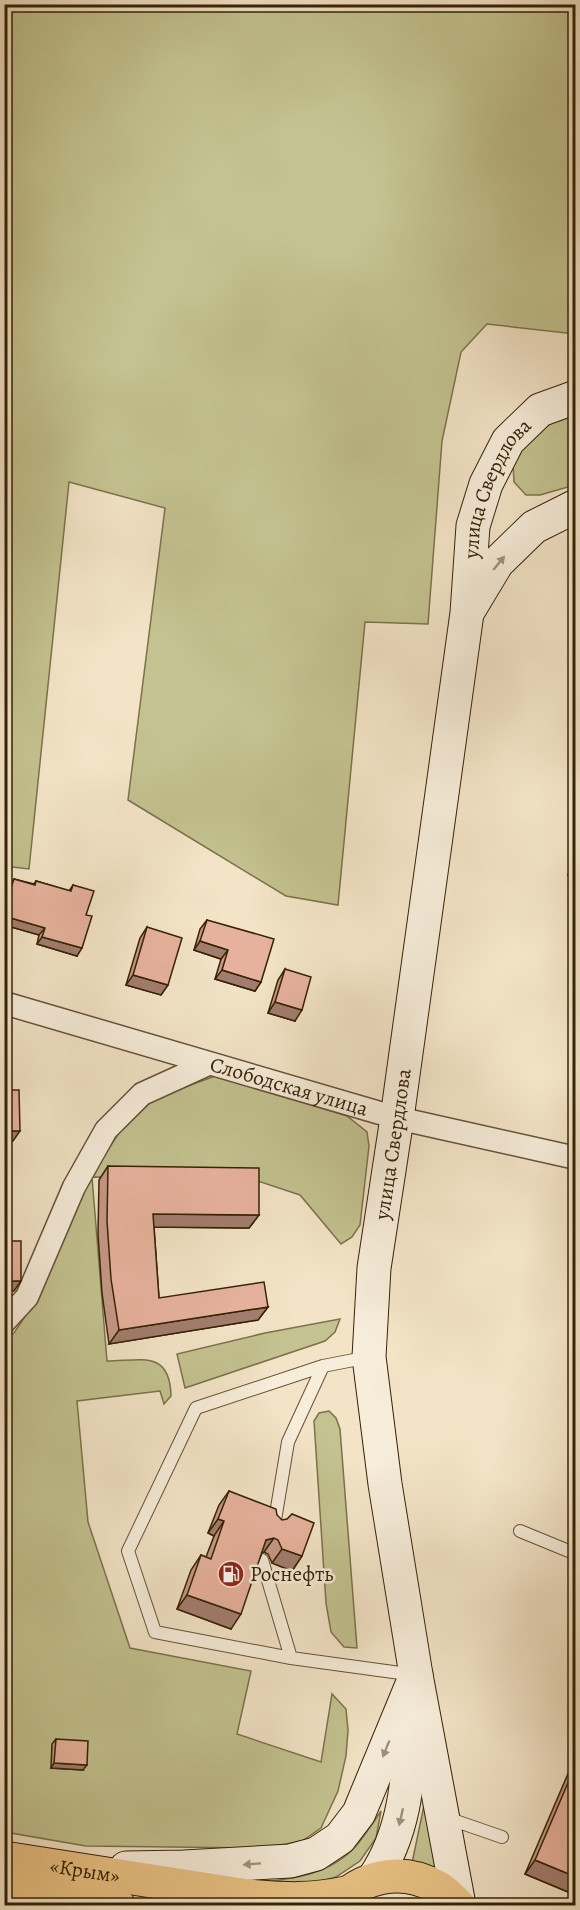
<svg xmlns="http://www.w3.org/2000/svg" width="580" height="1910" font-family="Alegreya,serif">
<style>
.green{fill:#c3c290;stroke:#7c724b;stroke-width:1.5}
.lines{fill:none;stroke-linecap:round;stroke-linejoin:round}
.service-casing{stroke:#645236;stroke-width:14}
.minor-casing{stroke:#645236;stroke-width:25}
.secondary-casing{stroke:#352206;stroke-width:35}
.primary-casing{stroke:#352206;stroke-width:35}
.service{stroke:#f7eddb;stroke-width:12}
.minor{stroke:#f7eddb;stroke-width:22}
.secondary{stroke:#f7eddb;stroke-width:33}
.primary{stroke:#eac284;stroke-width:33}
.wall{fill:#c79987;stroke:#352206;stroke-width:1.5}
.shaded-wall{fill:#a27d6e;stroke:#352206;stroke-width:1.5}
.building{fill:#e7b29d;stroke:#352206;stroke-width:1.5}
.oneway{fill:#a0927b}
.labels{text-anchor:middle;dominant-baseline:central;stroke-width:5;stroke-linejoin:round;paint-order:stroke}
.street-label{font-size:21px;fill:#352206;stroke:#f7eddb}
.poi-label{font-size:21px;fill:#352206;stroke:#f7eddb;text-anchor:start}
</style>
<rect width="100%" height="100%" fill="#f3e4c7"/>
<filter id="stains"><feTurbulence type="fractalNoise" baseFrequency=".00333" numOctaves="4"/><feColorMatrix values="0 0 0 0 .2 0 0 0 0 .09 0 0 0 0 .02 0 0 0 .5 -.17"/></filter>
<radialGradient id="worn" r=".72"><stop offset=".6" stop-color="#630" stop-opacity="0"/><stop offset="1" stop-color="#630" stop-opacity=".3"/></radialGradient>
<path class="green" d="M4,5H575V334L487,324L461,352L442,441L428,624L365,622L338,905L286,896L128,800L165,508L69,482L29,869L5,866Z
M575,415V485L540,495H526L514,482L513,464L526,441L553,422Z
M218,1075L347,1116L367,1132L369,1146L360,1225L352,1237L341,1244L300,1195L249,1178L92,1177L107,1361C140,1361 170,1349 171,1396L164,1404L160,1391L77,1401L88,1522L130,1648L251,1671L237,1734L321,1762L332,1694L346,1709L348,1730L346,1756L338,1791L321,1828L302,1841L265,1848L86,1846L5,1832V1339L14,1333L42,1291L83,1187L119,1133L155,1098Z
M340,1319L335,1332L325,1341L185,1388L177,1354L265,1333Z
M329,1411L336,1418L340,1429L357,1648L344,1647L331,1632L326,1603L314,1421L319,1413Z
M427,1791L438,1869L412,1863Z
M381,1811L376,1838L360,1861L336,1877L304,1886L256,1883C292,1879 330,1875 356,1846C365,1835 373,1823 381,1811Z"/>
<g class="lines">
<defs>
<path id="service" d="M369,1357L323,1366L196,1408L128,1551L155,1632L291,1658L415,1675
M274,1526L288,1442L323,1366
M520,1531L576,1554
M262,1560L291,1658
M447,1818L502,1837"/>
<g id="minor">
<path id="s1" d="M4,1003L397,1118L576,1158"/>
<path d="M4,1322L27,1297L74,1187L106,1130L142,1094L208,1064"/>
</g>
<g id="secondary">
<path d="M470,608L497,563L534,527L576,506"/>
<path d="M126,1868L184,1867L290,1861L316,1854L340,1838L359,1813L416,1675"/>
<path d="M374,1878C406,1831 408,1777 412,1722"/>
<path id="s2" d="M459,1905L416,1675L385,1484L369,1357L374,1268L397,1118L467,613L473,526L486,484L508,441L540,410L576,397"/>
</g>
<g id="primary">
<path id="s3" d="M4,1858L248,1896C285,1899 308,1901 346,1893"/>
<path d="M4,1883L57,1891L119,1906"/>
<path d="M335,1906C361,1875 402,1867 437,1887C445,1891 452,1899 459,1906"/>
</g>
</defs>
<use href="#service" class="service-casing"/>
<use href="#minor" class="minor-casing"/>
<use href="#secondary" class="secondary-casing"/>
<use href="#primary" class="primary-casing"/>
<use href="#service" class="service"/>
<use href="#minor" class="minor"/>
<use href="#secondary" class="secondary"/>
<use href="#primary" class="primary"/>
</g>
<path class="wall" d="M576,850V878L568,875Z
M14,879L34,884L36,881L69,891L73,885L86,915L77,956L37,944L39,935L4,925V899L8,886Z
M207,920L261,982L255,991L215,979L221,959L194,950L200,929Z
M147,927L168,985L161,995L126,985L140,938Z
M285,969L295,1021L268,1013L278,980Z
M108,1166L259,1215L249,1228L154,1227L159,1298L268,1307L258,1320L109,1344L102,1293L98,1234L99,1180Z
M229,1491L277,1515L302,1556L292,1571L272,1563L268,1554L264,1552L262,1553L231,1629L177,1609L191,1570L201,1555L206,1557L214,1536L208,1533L219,1505Z
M56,1739L83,1770L51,1768L52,1744Z
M576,1755V1890L573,1894L525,1874Z"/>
<path class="shaded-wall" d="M576,864V878L568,875Z
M4,916L45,928L39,935L4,925Z
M42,937L82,948L77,956L37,944Z
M200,941L228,950L221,959L194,950Z
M222,970L261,982L255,991L215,979Z
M133,975L168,985L161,995L126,985Z
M275,1002L302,1010L295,1021L268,1013Z
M4,1131H20L13,1141H4Z
M153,1214L259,1215L249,1228L143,1227Z
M4,1281H21L14,1291H4Z
M268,1307L258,1320L109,1344L119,1330Z
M218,1519L224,1521L214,1536L208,1533Z
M274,1538L264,1552L256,1554L266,1540Z
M282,1549L302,1556L292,1571L272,1563Z
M187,1595L241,1614L231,1629L177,1609Z
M54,1763L87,1765L83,1770L51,1768Z
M535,1860L576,1877V1890L573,1894L525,1874Z"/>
<path class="building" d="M14,879L35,885L36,881L71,891L73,885L94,891L86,915L92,916L82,948L42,937L45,928L4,916V910Z
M207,920L274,939L261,982L222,970L228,950L200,941Z
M147,927L182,938L168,985L133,975Z
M285,969L311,977L302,1010L275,1002Z
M4,1090H19L20,1131H4Z
M108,1166L259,1168V1215L153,1214L159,1298L264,1282L268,1307L119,1330L111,1279L107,1221Z
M4,1241H21V1281H4Z
M229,1491L276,1509L277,1515L282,1520L287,1519L292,1514L314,1523L302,1556L282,1549L278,1540L274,1538L266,1540L241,1614L187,1595L201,1555L211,1559L224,1521L218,1519Z
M56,1739L88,1741L87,1765L54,1763Z
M576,1764V1877L535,1860Z"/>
<defs><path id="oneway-solid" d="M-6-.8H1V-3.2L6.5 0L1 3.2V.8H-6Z" transform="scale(1.5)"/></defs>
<g class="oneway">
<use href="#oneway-solid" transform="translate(499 563) rotate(-51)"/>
<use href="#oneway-solid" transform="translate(386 1749) rotate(112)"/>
<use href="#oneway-solid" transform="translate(401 1817) rotate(103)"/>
<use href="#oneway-solid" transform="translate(252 1864) rotate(176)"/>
</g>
<defs>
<symbol id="fuel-disc" viewBox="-11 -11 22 22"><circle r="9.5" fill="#8f2418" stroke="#f7eddb"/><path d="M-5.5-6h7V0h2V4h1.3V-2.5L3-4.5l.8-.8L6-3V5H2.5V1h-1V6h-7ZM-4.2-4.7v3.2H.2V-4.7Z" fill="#fff"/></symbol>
</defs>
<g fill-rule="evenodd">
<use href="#fuel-disc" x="216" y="1559" width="30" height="30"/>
</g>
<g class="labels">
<g class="street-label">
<text stroke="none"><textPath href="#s2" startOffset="1437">улица Свердлова</textPath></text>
<text stroke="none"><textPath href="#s1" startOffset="297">Слободская улица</textPath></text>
<text stroke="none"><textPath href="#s2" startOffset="770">улица Свердлова</textPath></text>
<text stroke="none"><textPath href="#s3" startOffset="82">«Крым»</textPath></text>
</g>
<g class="poi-label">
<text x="250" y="1574">Роснефть</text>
</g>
</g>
<rect width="580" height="1910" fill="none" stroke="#f3e4c7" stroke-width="24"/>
<rect x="6" y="6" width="568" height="1898" fill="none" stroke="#352206" stroke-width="3"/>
<rect x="12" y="12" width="556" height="1886" fill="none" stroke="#352206" stroke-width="1.5"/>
<rect width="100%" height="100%" filter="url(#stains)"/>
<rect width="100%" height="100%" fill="url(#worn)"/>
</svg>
